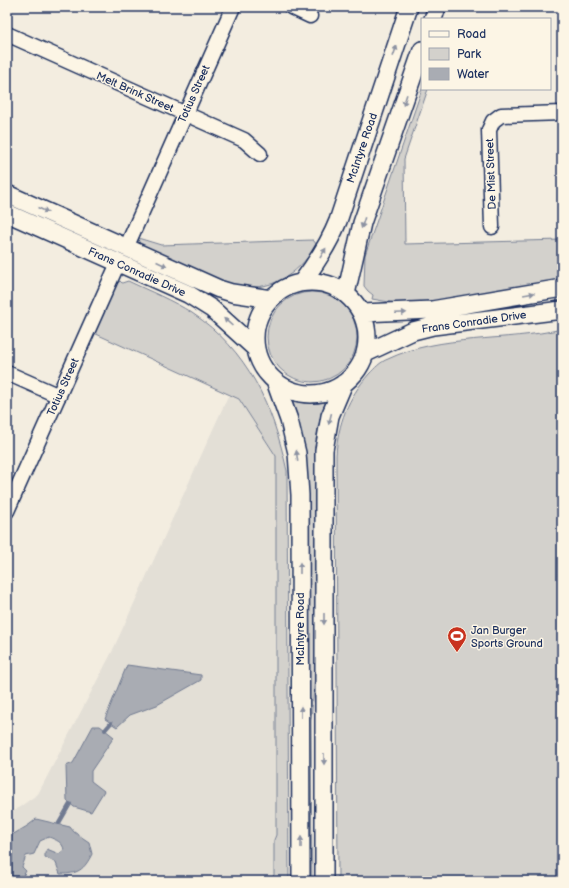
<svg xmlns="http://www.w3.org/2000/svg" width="569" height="888" font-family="'Balsamiq Sans',sans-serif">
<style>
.built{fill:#e3dfd6}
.green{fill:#d3d1cc;stroke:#778095}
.water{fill:#a9acb3;stroke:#707a91}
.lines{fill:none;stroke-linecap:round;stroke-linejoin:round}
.stream{stroke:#707a91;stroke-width:4}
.minor-casing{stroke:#1b2f5e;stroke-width:17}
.major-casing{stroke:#1b2f5e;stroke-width:20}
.minor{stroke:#fcf5e5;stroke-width:14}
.major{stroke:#fcf5e5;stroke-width:17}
.oneway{fill:#8c92a2}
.labels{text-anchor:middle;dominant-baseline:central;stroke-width:3;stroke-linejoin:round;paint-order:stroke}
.street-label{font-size:11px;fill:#1b2f5e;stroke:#fcf5e5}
.poi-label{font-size:11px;fill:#1b2f5e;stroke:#fcf5e5;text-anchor:start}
</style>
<rect width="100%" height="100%" fill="#f3ede0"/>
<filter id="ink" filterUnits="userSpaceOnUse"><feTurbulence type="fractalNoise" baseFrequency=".025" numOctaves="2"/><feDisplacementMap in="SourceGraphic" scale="8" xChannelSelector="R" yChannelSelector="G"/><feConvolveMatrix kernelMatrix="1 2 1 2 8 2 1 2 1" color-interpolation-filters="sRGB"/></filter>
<g filter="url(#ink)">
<path class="built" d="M229,394L239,399L276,456V835L274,840V875L269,881H7V816L38,794L112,652Z"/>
<path class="green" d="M422,89H428L404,159L405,244L562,240V279L424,304L395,303L372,299L373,295L368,291L364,286L365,255Z
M138,238L161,245L313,240L317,245C295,277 272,292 232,286L143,247L139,242Z
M120,281L122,283L128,281C149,291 172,300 192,313C248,350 273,406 287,471L289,881H269L274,875V840L276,835V456L239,399L94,333L116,285Z
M267 337a45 45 0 1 1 90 0a45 45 0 1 1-90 0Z
M562,329V881H338L336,455C338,423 348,398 369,374C375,368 380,362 388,359C440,334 506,342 562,329Z
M289,399L311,403L326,401L318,427L315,449L316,664L311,721L312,881H310L308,489L303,443Z"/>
<path class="water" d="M127,665L201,675V680L157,705L130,715L117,727L105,719Z
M93,726H100L114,737L91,771V781L104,791L91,812L74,807L67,801L66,766L73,763Z
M36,819L70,827L74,832L89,842L92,854C84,870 78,874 60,874L56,863L45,857V853L47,849L59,854L64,850C63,842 56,840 49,837L40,841L34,854L26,856L22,867L26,871L20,881H14L7,877V839C16,831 27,828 36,819Z"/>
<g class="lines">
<path class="stream" d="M105,730L111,723
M59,823L70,804"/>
<defs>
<path id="minor" d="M291,7L310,16
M7,34L244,140L260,154
M492,227L489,130L493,121L501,115L562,113
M126,248L233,7
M7,373L59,396
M7,511L118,263"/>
<path id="major" d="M433,19L437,7
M7,194L219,289L232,293L271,299
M7,213L188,294L212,309L256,349
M255 338a56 56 0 1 1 112 0a56 56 0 1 1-112 0Z
M302,282C317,262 329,244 338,221L409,7
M346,294L362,223L422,50
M362,313L432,310L562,288
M366,353L413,331L433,326L562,310
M275,381L289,420L297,453L300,495L301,881
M324,881V450L330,416L344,383"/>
</defs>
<use href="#minor" class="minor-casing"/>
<use href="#major" class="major-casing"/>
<use href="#minor" class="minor"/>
<use href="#major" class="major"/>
</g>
<defs><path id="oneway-solid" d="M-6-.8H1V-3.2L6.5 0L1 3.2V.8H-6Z"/></defs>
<g class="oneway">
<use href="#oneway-solid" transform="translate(395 51) rotate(-71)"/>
<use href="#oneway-solid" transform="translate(405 100) rotate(109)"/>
<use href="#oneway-solid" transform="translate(43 210) rotate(24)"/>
<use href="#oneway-solid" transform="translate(363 223) rotate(107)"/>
<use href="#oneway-solid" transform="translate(323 253) rotate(-59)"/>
<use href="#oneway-solid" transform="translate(162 264) rotate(24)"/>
<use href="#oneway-solid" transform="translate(529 294) rotate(-10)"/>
<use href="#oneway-solid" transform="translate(401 313) rotate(-2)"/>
<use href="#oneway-solid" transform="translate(228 322) rotate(-138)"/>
<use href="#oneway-solid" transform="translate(330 419) rotate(104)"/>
<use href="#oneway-solid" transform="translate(297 456) rotate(-97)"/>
<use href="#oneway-solid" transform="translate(300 568) rotate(-90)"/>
<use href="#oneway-solid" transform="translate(324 619) rotate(90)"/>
<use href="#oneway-solid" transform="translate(301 712) rotate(-90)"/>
<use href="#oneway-solid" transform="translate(324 759) rotate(90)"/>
<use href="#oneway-solid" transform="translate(301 842) rotate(-90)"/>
</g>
</g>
<defs>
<symbol id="stadium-pin" viewBox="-11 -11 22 30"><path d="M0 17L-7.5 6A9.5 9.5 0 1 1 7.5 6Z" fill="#c8321e" stroke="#fcf5e5"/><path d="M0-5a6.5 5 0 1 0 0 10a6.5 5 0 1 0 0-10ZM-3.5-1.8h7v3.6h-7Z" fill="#fff"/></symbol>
</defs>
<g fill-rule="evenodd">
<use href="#stadium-pin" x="446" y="625" width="22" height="30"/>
</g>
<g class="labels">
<g class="street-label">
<text transform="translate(135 92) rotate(24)">Melt Brink Street</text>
<text transform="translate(194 94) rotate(-66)">Totius Street</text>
<text transform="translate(362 148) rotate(-71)">McIntyre Road</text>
<text transform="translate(491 174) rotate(-92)">De Mist Street</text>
<text transform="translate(137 272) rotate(24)">Frans Conradie Drive</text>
<text transform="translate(474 322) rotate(-8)">Frans Conradie Drive</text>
<text transform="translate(63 387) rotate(-66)">Totius Street</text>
<text transform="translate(300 629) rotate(-90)">McIntyre Road</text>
</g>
<g class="poi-label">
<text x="471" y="630">Jan Burger<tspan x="471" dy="13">Sports Ground</tspan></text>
</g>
</g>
<rect width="569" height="888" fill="none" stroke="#fcf5e5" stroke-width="24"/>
<rect x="12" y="12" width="545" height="864" fill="none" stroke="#1b2f5e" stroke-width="1.5" filter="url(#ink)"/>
<rect x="421" y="18" width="130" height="72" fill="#fcf5e5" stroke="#a2a6af"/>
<rect x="429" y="31" width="20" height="6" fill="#fcf5e5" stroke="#a2a6af"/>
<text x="457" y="38" font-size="12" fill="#1b2f5e">Road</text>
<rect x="429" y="48" width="20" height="12" fill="#d3d1cc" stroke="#a2a6af"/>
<text x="457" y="58" font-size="12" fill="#1b2f5e">Park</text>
<rect x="429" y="68" width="20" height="12" fill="#a9acb3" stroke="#a2a6af"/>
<text x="457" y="78" font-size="12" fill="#1b2f5e">Water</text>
</svg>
